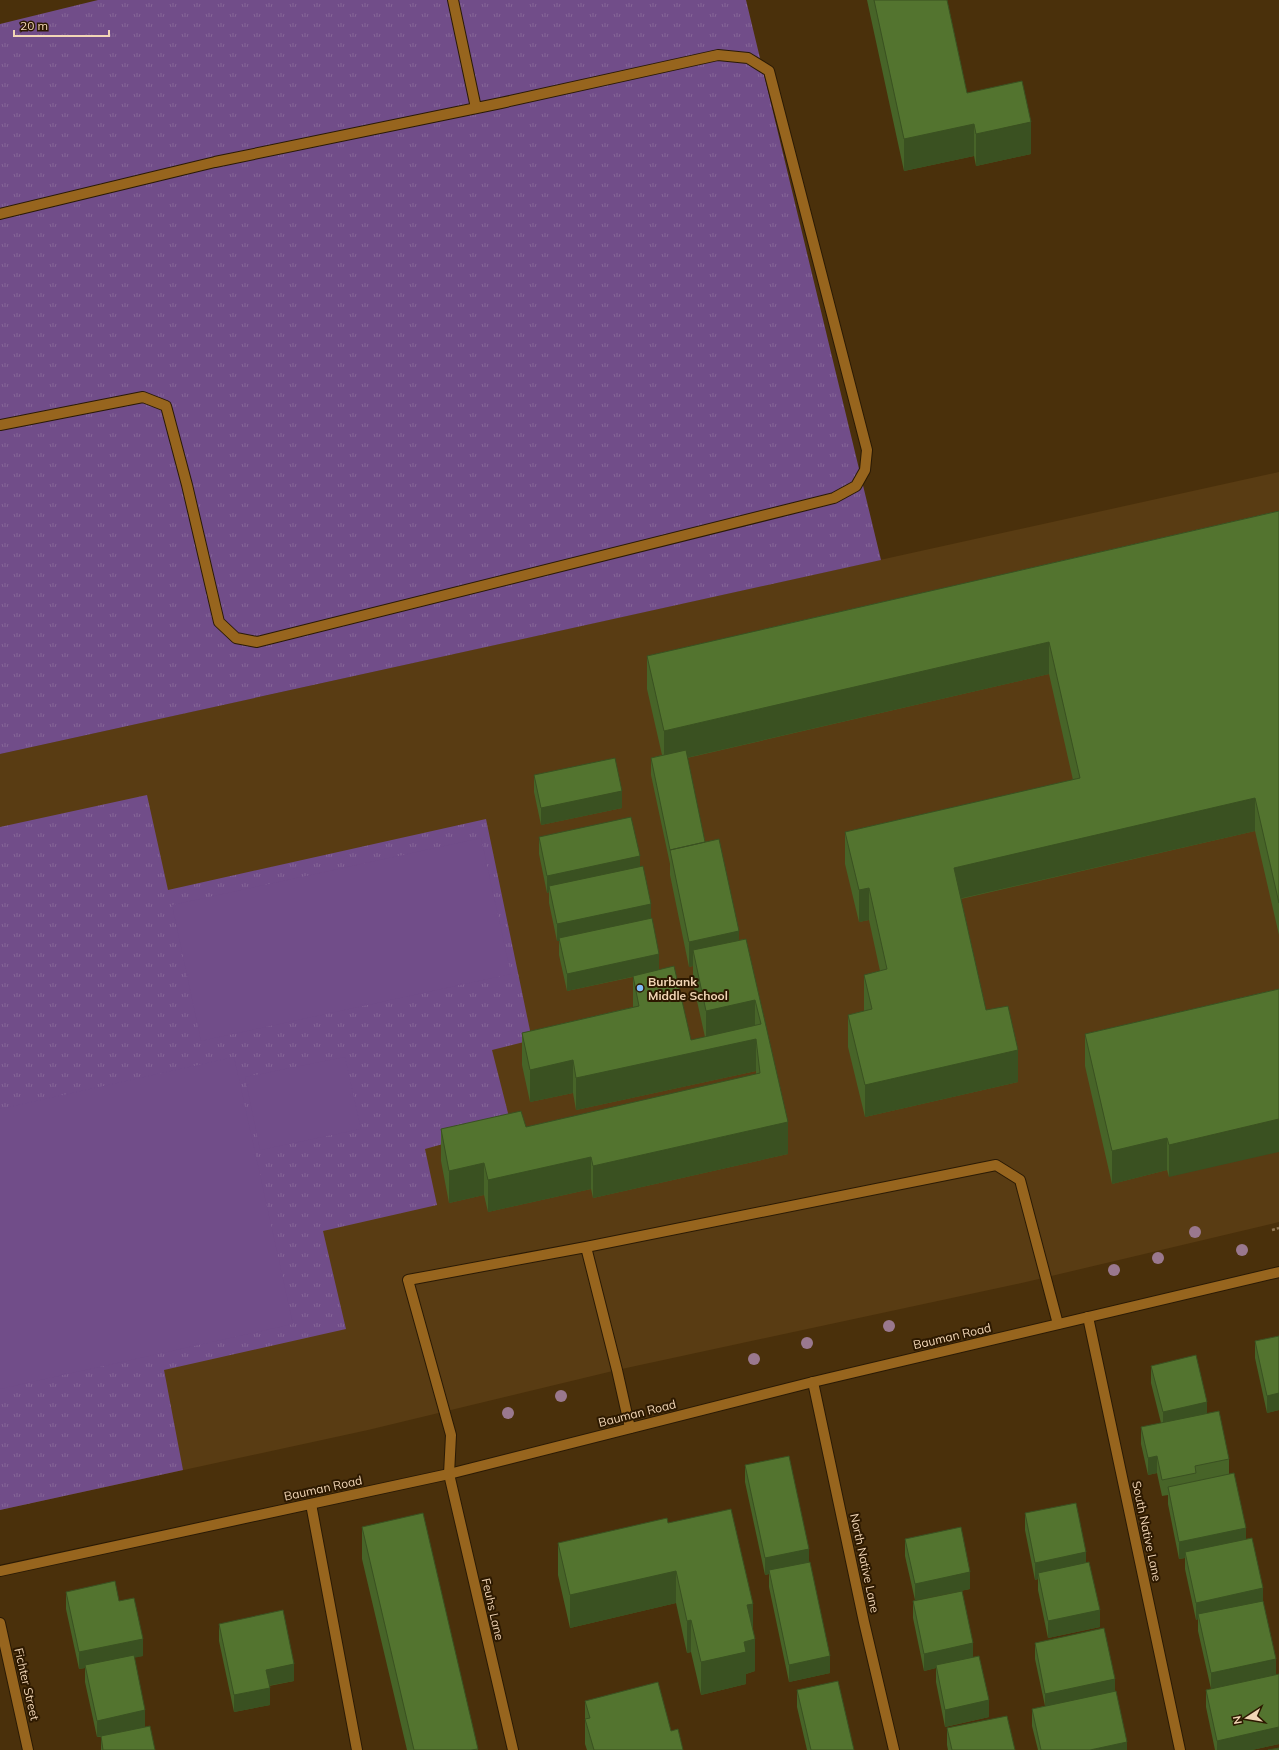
<svg xmlns="http://www.w3.org/2000/svg" width="1279" height="1750" font-family="Mulish,sans-serif">
<style>
.built{fill:#593c13}
.grass{fill:url(#grass-tufts)}
.pitch{fill:#714d89}
.lines{fill:none;stroke-linecap:round;stroke-linejoin:round}
.service-casing{stroke:#2a1a05;stroke-width:12}
.minor-casing{stroke:#2a1a05;stroke-width:12}
.tertiary-casing{stroke:#2a1a05;stroke-width:12}
.path{stroke:#947956;stroke-width:2.5;stroke-dasharray:3 2;stroke-linecap:butt}
.service{stroke:#97651e;stroke-width:10}
.minor{stroke:#97651e;stroke-width:10}
.tertiary{stroke:#97651e;stroke-width:10}
.tree{fill:#9a788e}
.wall{fill:#476428}
.shaded-wall{fill:#3a5121}
.building{fill:#53742f;stroke:#3a5121}
.poi-dot{fill:#82bcfa;stroke:#2d1900;stroke-width:1.5}
.labels{text-anchor:middle;dominant-baseline:central;stroke-width:4;stroke-linejoin:round;paint-order:stroke}
.poi-label{font-size:12px;font-weight:bold;fill:#f2d6b6;stroke:#2d1900;text-anchor:start}
.street-label{font-size:12px;fill:#f2d6b6;stroke:#2d1900}
</style>
<defs>
<pattern id="grass-tufts" width="24" height="20" patternUnits="userSpaceOnUse"><rect width="24" height="20" fill="#714d89"/><path d="M3 7l-1-3M5 7V3M7 7l1-3M15 17l-1-3M17 17v-4M19 17l1-3" fill="none" stroke="#866697"/></pattern>
</defs>
<rect width="100%" height="100%" fill="#4a300b"/>
<path class="built" d="M1279,472V1222L1026,1282L617,1370L368,1430L0,1510V754Z"/>
<path class="grass" d="M98,0H746L881,560L0,754V24Z
M147,795L168,890L486,819L532,1040L492,1050L511,1125L425,1149L437,1205L323,1231L346,1329L164,1370L183,1470L0,1510V827Z"/>
<path class="pitch" d="M481,838L511,974L201,1041L172,905Z
M234,1057L293,1324L0,1389V1109Z
M345,1057L361,1129L260,1150L245,1077Z"/>
<g class="lines">
<defs>
<path id="service" d="M453,0L476,108
M0,214L215,162L501,103L718,55L748,58L769,71L867,450L865,470L856,486L834,498L257,642L236,638L219,622L187,485L166,406L143,397L0,425
M586,1247L617,1370L630,1428
M449,1474L451,1435L408,1280L586,1247L996,1165L1020,1180L1058,1324
M311,1504L357,1750"/>
<path id="minor" d="M1088,1317L1180,1750
M813,1382L864,1622L894,1750
M449,1474L513,1750
M0,1623L28,1750"/>
<path id="tertiary" d="M0,1571L449,1474L813,1382L1279,1272"/>
</defs>
<use href="#service" class="service-casing"/>
<use href="#minor" class="minor-casing"/>
<use href="#tertiary" class="tertiary-casing"/>
<path class="path" d="M1272,1230L1279,1228"/>
<use href="#service" class="service"/>
<use href="#minor" class="minor"/>
<use href="#tertiary" class="tertiary"/>
</g>
<g class="tree">
<circle cx="1195" cy="1232" r="6"/>
<circle cx="1242" cy="1250" r="6"/>
<circle cx="1158" cy="1258" r="6"/>
<circle cx="1114" cy="1270" r="6"/>
<circle cx="889" cy="1326" r="6"/>
<circle cx="807" cy="1343" r="6"/>
<circle cx="754" cy="1359" r="6"/>
<circle cx="561" cy="1396" r="6"/>
<circle cx="508" cy="1413" r="6"/>
</g>
<path class="wall" d="M867,0H947L967,93L1031,154L976,166L974,156L904,171Z
M1279,511V935L1255,831L961,899L986,1010L1018,1082L865,1117L848,1047V1015L864,1011V975L880,971L869,920L859,922L845,864V832L1073,780L1049,674L687,758L705,842L739,940L746,939L788,1154L593,1198L591,1189L488,1212L484,1195L449,1203L441,1161V1129L526,1127L756,1074V1071L576,1110L573,1093L530,1102L522,1065V1033L633,1007V977L567,991L559,955V941H557L549,903V892L547,893L539,854V837L640,867L651,918L659,970L691,1040L705,1037L693,983V966L689,967L670,875V864L651,775V758L662,755L647,689V656Z
M534,775L622,808L541,825L534,792Z
M1279,989L1169,1177L1167,1170L1112,1184L1085,1066V1034Z
M1279,1336V1410L1267,1413L1255,1358V1341Z
M1151,1366L1207,1414L1229,1459V1474L1246,1539L1263,1601L1276,1675L1279,1674V1744L1252,1750H1215L1206,1707V1690L1211,1689L1198,1631V1619L1196,1620L1185,1569V1558L1179,1559L1168,1504V1495L1162,1496L1157,1473L1148,1475L1141,1444V1427L1161,1423L1151,1383Z
M745,1465L809,1562L830,1673L789,1682L769,1587V1574L765,1575L745,1482Z
M1025,1513L1086,1562L1100,1627L1048,1638L1038,1590V1579L1035,1580L1025,1530Z
M668,1523L753,1633L755,1671L746,1674V1684L701,1695L691,1652L687,1653L676,1603L570,1628L558,1575V1543Z
M362,1527L478,1750H407L362,1559Z
M905,1539L970,1589L915,1600L905,1556Z
M66,1592L119,1601L143,1656L134,1657L145,1727L155,1750H101V1737H97L85,1682V1668L79,1669L66,1609Z
M913,1601L973,1657L989,1717L945,1727L936,1682V1668L924,1671L913,1618Z
M219,1624L294,1681L269,1686L270,1705L234,1712L219,1641Z
M1035,1643L1115,1691L1127,1750H1038L1032,1726V1709L1045,1706L1035,1659Z
M797,1690L854,1750H807L797,1707Z
M585,1701L671,1731L683,1750H587L585,1744Z
M947,1728L1015,1750H948L947,1745Z"/>
<path class="shaded-wall" d="M1031,122V154L976,166V134Z
M974,124V156L904,171V139Z
M1049,642V674L664,763V731Z
M622,791V808L541,825V808Z
M1255,798V831L954,900V868Z
M640,856V873L549,886V892L547,893V876Z
M869,888V920L859,922V890Z
M651,904V921L559,938V941H557V924Z
M739,931V956L693,950V966L689,967V942Z
M659,954V971L567,991V974Z
M755,1000V1032L706,1043V1011Z
M756,1039V1071L576,1110V1078Z
M1018,1050V1082L865,1117V1085Z
M573,1060V1093L530,1102V1070Z
M1279,1119V1152L1169,1177V1145Z
M788,1122V1154L593,1198V1166Z
M1167,1138V1170L1112,1184V1151Z
M591,1157V1189L488,1212V1180Z
M484,1163V1195L449,1203V1171Z
M1279,1393V1410L1267,1413V1396Z
M1207,1402V1419L1163,1429V1412Z
M1157,1456V1473L1148,1475V1458Z
M1246,1528V1545L1185,1552V1558L1179,1559V1542Z
M809,1549V1566L769,1570V1574L765,1575V1558Z
M1086,1552V1569L1038,1573V1579L1035,1580V1563Z
M676,1571V1603L570,1628V1595Z
M970,1572V1589L915,1600V1584Z
M1263,1588V1605L1198,1614V1619L1196,1620V1603Z
M753,1604V1636L747,1605Z
M1100,1610V1627L1048,1638V1621Z
M691,1620V1652L687,1653V1621Z
M143,1639V1656L86,1668L85,1665V1668L79,1669V1652Z
M755,1639V1671L746,1674V1684L701,1695V1662L744,1642Z
M973,1643V1660L936,1665V1668L924,1671V1654Z
M830,1656V1673L789,1682V1665Z
M1276,1659V1676L1211,1690V1673Z
M294,1664V1681L266,1686V1670Z
M1115,1679V1696L1045,1710V1694Z
M270,1688V1705L234,1712V1695Z
M989,1700V1717L945,1727V1710Z
M145,1710V1727L97,1737V1721Z
M1279,1727V1744L1252,1750H1217V1741Z
M1127,1742V1750H1090Z"/>
<path class="building" d="M874,0H947L967,93L1022,81L1031,122L976,134L974,124L904,139Z
M1279,511V903L1255,798L954,868L986,1010L1008,1006L1018,1050L865,1085L848,1015L872,1009L864,975L887,969L869,888L859,890L845,832L1080,778L1049,642L664,731L647,656Z
M686,750L705,842L670,850L651,758Z
M615,758L622,791L541,808L534,775Z
M631,817L640,856L547,876L539,837Z
M719,839L739,931L689,942L670,850Z
M643,866L651,904L557,924L549,886Z
M652,918L659,954L567,974L559,938Z
M746,939L788,1122L593,1166L591,1157L488,1180L484,1163L449,1171L441,1129L521,1111L526,1127L760,1073L756,1039L576,1078L573,1060L530,1070L522,1033L639,1006L633,976L674,966L691,1040L761,1024L755,1000L706,1011L693,950Z
M1279,989V1119L1169,1145L1167,1138L1112,1151L1085,1034Z
M1279,1336V1393L1267,1396L1255,1341Z
M1196,1355L1207,1402L1163,1412L1151,1366Z
M1219,1411L1229,1459L1195,1466L1196,1473L1162,1480L1157,1456L1148,1458L1141,1427Z
M789,1456L809,1549L765,1558L745,1465Z
M1234,1473L1246,1528L1179,1542L1168,1487Z
M1076,1503L1086,1552L1035,1563L1025,1513Z
M731,1509L753,1604L747,1605L755,1639L744,1642L746,1652L701,1662L691,1620L687,1621L676,1571L570,1595L558,1543L667,1518L668,1523Z
M423,1513L478,1749L471,1750H414L362,1527Z
M961,1527L970,1572L915,1584L905,1539Z
M1252,1538L1263,1588L1196,1603L1185,1552Z
M810,1562L830,1656L789,1665L769,1570Z
M1089,1562L1100,1610L1048,1621L1038,1573Z
M115,1581L119,1601L134,1598L143,1639L79,1652L66,1592Z
M962,1591L973,1643L924,1654L913,1601Z
M1263,1601L1276,1659L1211,1673L1198,1614Z
M283,1610L294,1664L266,1670L270,1688L234,1695L219,1624Z
M1104,1628L1115,1679L1045,1694L1035,1643Z
M134,1655L145,1710L97,1721L85,1665Z
M979,1656L989,1700L945,1710L936,1665Z
M1279,1674V1727L1217,1741L1206,1690Z
M838,1681L854,1750H811L797,1690Z
M658,1682L671,1731L678,1729L683,1750H594L585,1719L590,1718L585,1701Z
M1116,1691L1127,1742L1090,1750H1041L1032,1709Z
M1007,1716L1015,1750H952L947,1728Z
M150,1726L155,1750H103L101,1736Z
M1279,1748V1750H1268Z"/>
<circle class="poi-dot" cx="640" cy="988" r="4"/>
<g class="labels">
<g class="poi-label">
<text x="648" y="981">Burbank<tspan x="648" dy="14">Middle School</tspan></text>
</g>
<g class="street-label">
<text transform="translate(952 1336) rotate(-13)">Bauman Road</text>
<text transform="translate(637 1413) rotate(-14)">Bauman Road</text>
<text transform="translate(323 1488) rotate(-12)">Bauman Road</text>
<text transform="translate(1147 1531) rotate(78)">South Native Lane</text>
<text transform="translate(865 1563) rotate(78)">North Native Lane</text>
<text transform="translate(493 1609) rotate(77)">Feuhs Lane</text>
<text transform="translate(27 1684) rotate(77)">Fichter Street</text>
</g>
</g>
<g transform="translate(1247 1718) rotate(258)" stroke="#2d1900" stroke-width="3" paint-order="stroke">
<path d="M0-3L7 15L0 10L-7 15Z" fill="#f2d6b6"/>
<text y="-6" font-size="11" font-weight="bold" text-anchor="middle" fill="#f2d6b6">N</text>
</g>
<path d="M14 30v6h95v-6" fill="none" stroke="#f2d6b6" stroke-width="2"/>
<text x="20" y="30" font-size="12" fill="#f2d6b6" stroke="#2d1900" stroke-width="3" paint-order="stroke">20 m</text>
</svg>
